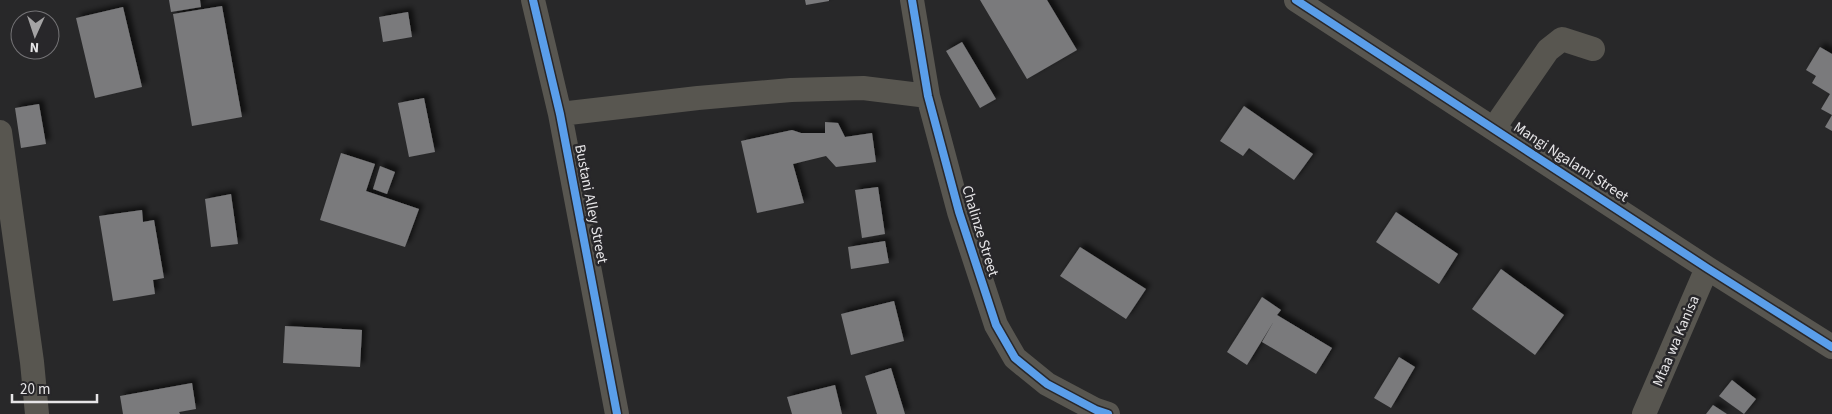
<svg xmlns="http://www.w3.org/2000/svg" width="1832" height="414" font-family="'Source Sans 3',sans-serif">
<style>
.building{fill:#7a7a7c;filter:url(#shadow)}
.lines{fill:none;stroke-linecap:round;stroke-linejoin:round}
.street{stroke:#585650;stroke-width:24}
.cycleway-casing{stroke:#28272a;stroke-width:11}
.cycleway{stroke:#5a9eea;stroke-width:8}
.labels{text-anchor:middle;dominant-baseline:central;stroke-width:5;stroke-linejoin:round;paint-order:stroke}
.street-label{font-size:15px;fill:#e6e5e7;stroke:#28272a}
</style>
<defs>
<filter id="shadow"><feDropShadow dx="4.5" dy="-4.5" stdDeviation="2.5" flood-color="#0009"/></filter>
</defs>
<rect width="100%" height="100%" fill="#282829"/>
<path class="building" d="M169,0H200L201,7L171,12Z
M805,0H829V1L806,5Z
M980,0H1047L1077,50L1027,79Z
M222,6L242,117L192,126L173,14Z
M123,7L142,87L95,98L76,18Z
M408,12L412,37L383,42L379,17Z
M962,42L996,99L980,108L946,51Z
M1820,47L1832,54V131L1825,127L1832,115L1821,109L1830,94L1812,83L1816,76L1806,70Z
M424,98L435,152L409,157L398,103Z
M39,104L46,144L21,148L15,108Z
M1244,106L1313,154L1294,180L1249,148L1243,156L1220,141Z
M825,122L838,123L845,137L872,133L876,162L836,167L826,156L793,164L804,203L757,213L741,141L792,130L801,133H825Z
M341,153L375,164L366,191L419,209L405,247L320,220Z
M380,166L395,172L387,194L373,189Z
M878,187L885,234L862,238L855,190Z
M231,194L238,244L211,247L205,199Z
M142,210L143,222L154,220L164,278L153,280L155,294L113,301L99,216Z
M1396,212L1458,254L1439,284L1376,242Z
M885,241L889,263L851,269L848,247Z
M1080,247L1146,289L1126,319L1060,276Z
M1501,269L1564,315L1535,355L1472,309Z
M1262,297L1281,310L1277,315L1332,348L1316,374L1262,342L1274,321L1247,365L1227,352Z
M894,301L904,341L851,355L841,314Z
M285,326L362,330L360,367L283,363Z
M1399,357L1415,367L1391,408L1374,398Z
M891,368L905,414H877L865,376Z
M1732,380L1756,399L1744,414L1719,396Z
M192,383L196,409L179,412L180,414H123L120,396Z
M835,385L842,414H792L787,397Z
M1713,405L1727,414H1706Z"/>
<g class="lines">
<path class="street" d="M533,0L560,114L617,414
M912,0L928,96L959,212L996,325L1015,358L1047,384L1096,410L1108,414
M1296,0L1707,268L1832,347
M560,114L698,98L791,90L863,88L928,96
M1494,128L1548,50L1562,39L1593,49
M0,132L32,362L37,414
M1644,414L1707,268"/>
<defs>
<path id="cycleway" d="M533,0L560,114L617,414
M912,0L928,96L959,212L996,325L1015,358L1047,384L1096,410L1108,414
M1296,0L1707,268L1832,347"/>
</defs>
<use href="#cycleway" class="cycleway-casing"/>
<use href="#cycleway" class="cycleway"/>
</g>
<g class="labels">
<g class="street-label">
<text transform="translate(1571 162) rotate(33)">Mangi Ngalami Street</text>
<text transform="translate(591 204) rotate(79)">Bustani Alley Street</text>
<text transform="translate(980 231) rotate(73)">Chalinze Street</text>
<text transform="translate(1676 341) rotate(-67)">Mtaa wa Kanisa</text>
</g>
</g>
<g transform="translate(35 35) rotate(183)"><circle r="24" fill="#28272a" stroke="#747376"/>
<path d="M0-4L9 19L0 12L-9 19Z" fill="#a4a3a4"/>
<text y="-8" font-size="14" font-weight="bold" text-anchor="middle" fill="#e6e5e7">N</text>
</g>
<path d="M12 394v8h85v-8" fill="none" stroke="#e6e5e7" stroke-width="2.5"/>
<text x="20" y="394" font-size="15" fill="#e6e5e7" stroke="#28272a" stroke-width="4" paint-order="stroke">20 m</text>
</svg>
